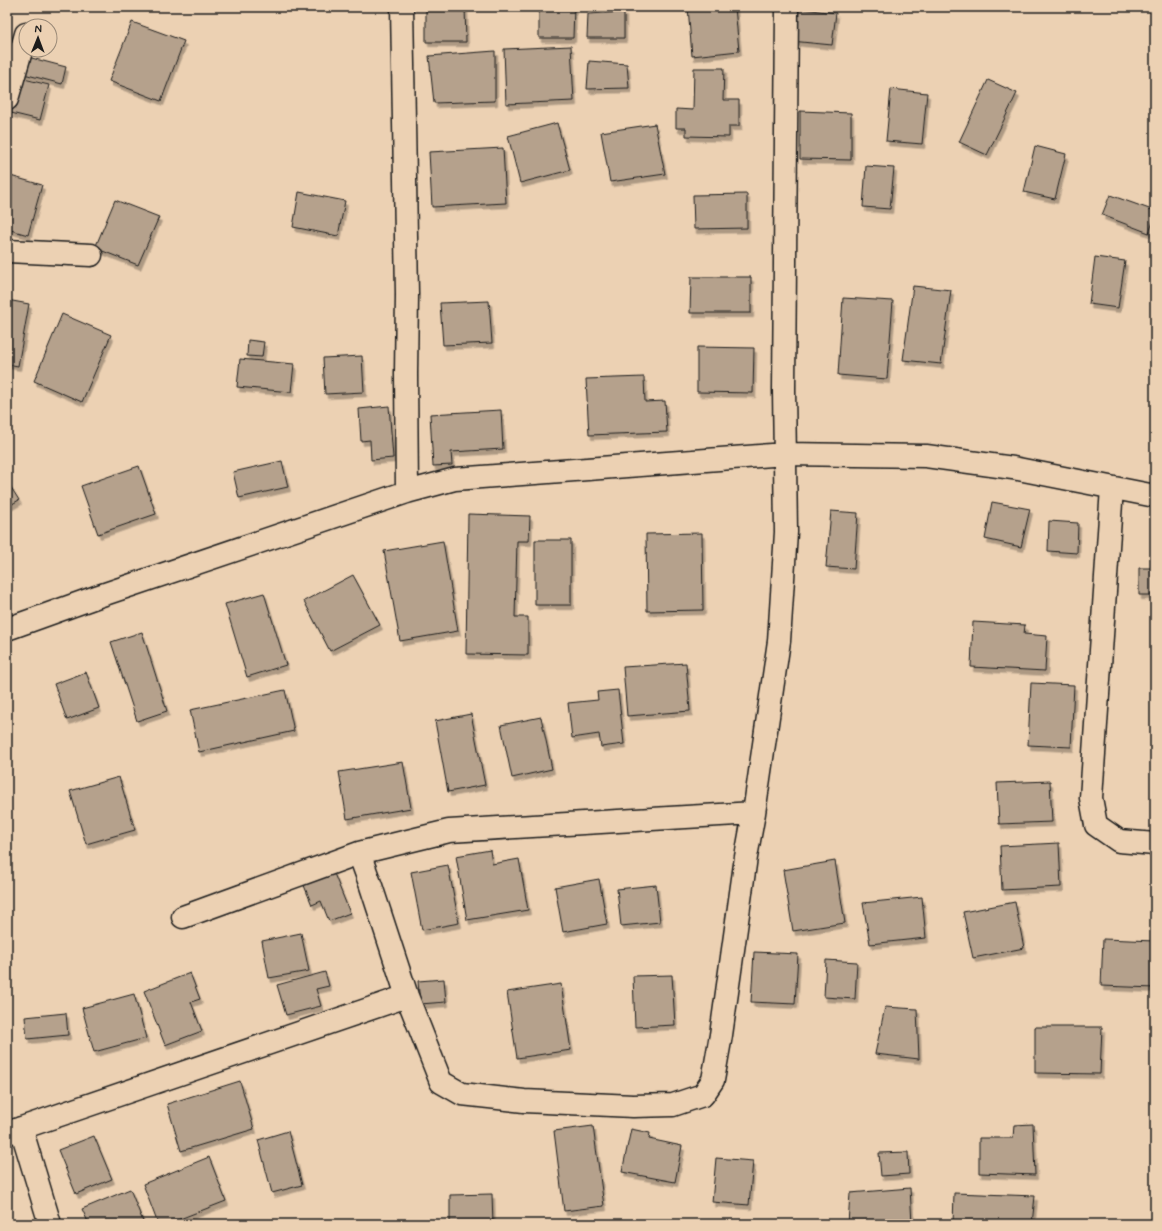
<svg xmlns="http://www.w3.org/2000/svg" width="1162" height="1231" font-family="Mynerve,sans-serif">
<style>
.building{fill:#b5a18c;stroke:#1c1c1c;filter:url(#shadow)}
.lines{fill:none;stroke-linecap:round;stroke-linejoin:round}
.minor-casing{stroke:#1c1c1c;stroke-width:25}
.minor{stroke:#ecd1b3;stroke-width:22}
</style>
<defs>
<filter id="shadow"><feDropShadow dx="2.5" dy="4.5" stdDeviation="0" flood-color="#0004"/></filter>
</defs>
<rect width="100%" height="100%" fill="#ecd1b3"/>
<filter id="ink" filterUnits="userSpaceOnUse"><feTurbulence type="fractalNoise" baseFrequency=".025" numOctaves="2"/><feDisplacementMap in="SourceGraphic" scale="8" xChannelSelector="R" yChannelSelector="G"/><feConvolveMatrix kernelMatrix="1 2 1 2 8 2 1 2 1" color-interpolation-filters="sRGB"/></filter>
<g filter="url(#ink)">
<path class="building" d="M426,7H465L466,42H426Z
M539,7H574L573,38H539Z
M688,7H735L739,51L692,56Z
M794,8L836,13L832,45L791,41Z
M624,12V38H587L588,14Z
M132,22L184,41L161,101L109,81Z
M571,46L574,101L506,104L504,49Z
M495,51V101L434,103L429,56Z
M24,56L66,67L62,84L20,73Z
M589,61L627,64L629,88L587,89Z
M694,68H724L723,100H739V126H729V137L686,136V128H676V109L693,110Z
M20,78L49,85L40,120L11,113Z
M988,80L1017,93L987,155L959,142Z
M891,89L927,93L922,144L886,141Z
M800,111L851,113V160L800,159Z
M557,123L570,170L520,183L508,136Z
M655,124L665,174L610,182L601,132Z
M1035,146L1066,154L1055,199L1024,192Z
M503,148L506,203L432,207L429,152Z
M866,166L894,168L890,209L863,207Z
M7,175L42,185L28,235L7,229Z
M299,192L345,201L338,236L293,227Z
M747,194V228L694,229L693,195Z
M1110,195L1155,211V216L1149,233L1102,215Z
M115,200L159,217L138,265L95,248Z
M1095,257L1125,261L1118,308L1089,304Z
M691,277H751V313H690Z
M913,286L951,290L941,364L903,360Z
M843,298L893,301L887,379L838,375Z
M7,300L29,304L18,366L7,364Z
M489,301L492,343L443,345L440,303Z
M62,314L111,335L82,402L34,381Z
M248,340L264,342L262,357L247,356Z
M697,347L754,348L753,393L697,392Z
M362,356L364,392L325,394L323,358Z
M240,359L294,364L291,392L237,387Z
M644,377L645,402L665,401L667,432L589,435L586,379Z
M389,406L393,458L371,460L370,440L361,441L359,409Z
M501,410L503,449L451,452L452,465L433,466L430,414Z
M282,461L288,487L239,498L233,472Z
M139,466L156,514L98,534L81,486Z
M7,481L19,500L7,507Z
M992,502L1030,509L1021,547L985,539Z
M831,511L858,513L854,569L826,567Z
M468,514L530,516L529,541H517L515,617H528V655L466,654Z
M1049,521L1078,523L1077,553L1048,551Z
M702,533L703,610L647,611L646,534Z
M535,540H571V605H535Z
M443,541L458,631L400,641L384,551Z
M1139,568H1155V595H1139Z
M353,575L380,625L330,651L304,601Z
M264,593L286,665L247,677L225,604Z
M973,622L1025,625L1024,634L1047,636L1045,671L971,667Z
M142,632L167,711L137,721L111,642Z
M686,663L690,711L627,716L623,667Z
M86,672L99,708L67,720L54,684Z
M1031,683L1074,685L1071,747L1028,745Z
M285,690L294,731L199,752L190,710Z
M618,690L624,744L601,747L599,734L572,738L568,703L598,700L597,692Z
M471,714L485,785L448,792L435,721Z
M541,717L552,769L512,778L501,725Z
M403,762L411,808L347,819L339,772Z
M119,777L135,830L86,844L70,791Z
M1050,781L1052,822L999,824L997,783Z
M1059,843L1061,887L1002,890L1000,846Z
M490,850L492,864L519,859L528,910L467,920L456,856Z
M835,861L845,923L793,931L783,870Z
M448,865L459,923L422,930L411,872Z
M333,871L350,913L329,921L321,901L312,905L303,883Z
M599,879L607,924L563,932L555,887Z
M656,885L660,922L621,926L617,889Z
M922,897L926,938L870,944L863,903Z
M1015,902L1024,948L973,958L963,912Z
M301,933L309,971L269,978L262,941Z
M1103,939L1155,941V988L1101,986Z
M754,952L798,954L795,1004L751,1002Z
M826,960L857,962L855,999L824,997Z
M325,972L329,986L316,989L321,1006L286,1015L277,985Z
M190,973L200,999L191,1002L202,1031L165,1045L144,991Z
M672,975L675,1025L635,1027L633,976Z
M444,979L446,1002L420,1004L418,981Z
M561,984L571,1050L517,1058L507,992Z
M134,994L146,1038L94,1052L82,1008Z
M885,1007L917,1009L919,1059L875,1054Z
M66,1013L68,1035L27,1039L25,1017Z
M1035,1027H1102L1100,1074L1035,1073Z
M240,1081L254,1129L181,1151L167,1104Z
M1033,1124L1035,1175L979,1173V1138H1013L1014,1125Z
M593,1126L604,1206L564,1211L554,1131Z
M631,1129L650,1133L649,1139L682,1146L675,1182L622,1172Z
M288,1131L302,1185L272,1193L258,1140Z
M94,1136L112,1179L76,1194L58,1150Z
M908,1152L909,1174L881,1176L879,1153Z
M209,1157L226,1201L167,1224H158L143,1184Z
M716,1158L753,1161L749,1205L712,1202Z
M910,1188L912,1224H848L850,1193Z
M130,1189L144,1224H89L82,1209Z
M954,1193L1035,1196L1032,1224H953Z
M492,1194L493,1224H450V1195Z"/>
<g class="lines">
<defs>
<path id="minor" d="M402,7L407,294L406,374L407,492
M7,99L26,34
M7,251L91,255
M1112,488L1091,798L1096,825L1119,841L1155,844
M7,629L96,597L407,492L455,479L785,454L926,456L1013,468L1155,496
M359,853L371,886L407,996L441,1082L462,1094L524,1101L633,1106L673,1105L703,1095L713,1080L721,1035L746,857L754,813L779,641L786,532L784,390L787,7
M183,917L359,853L449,831L754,813
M21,1128L50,1224
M7,1133L407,996"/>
</defs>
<use href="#minor" class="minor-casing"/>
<use href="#minor" class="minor"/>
</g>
</g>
<rect width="1162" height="1231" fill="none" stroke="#ecd1b3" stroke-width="24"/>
<rect x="12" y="12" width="1138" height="1207" fill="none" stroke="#1c1c1c" stroke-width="1.5" filter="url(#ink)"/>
<g transform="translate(38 38) rotate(1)"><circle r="19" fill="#ecd1b3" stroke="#998977"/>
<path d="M0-3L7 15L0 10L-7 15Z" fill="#1c1c1c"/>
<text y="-6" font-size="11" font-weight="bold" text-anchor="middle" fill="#1c1c1c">N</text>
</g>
</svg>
